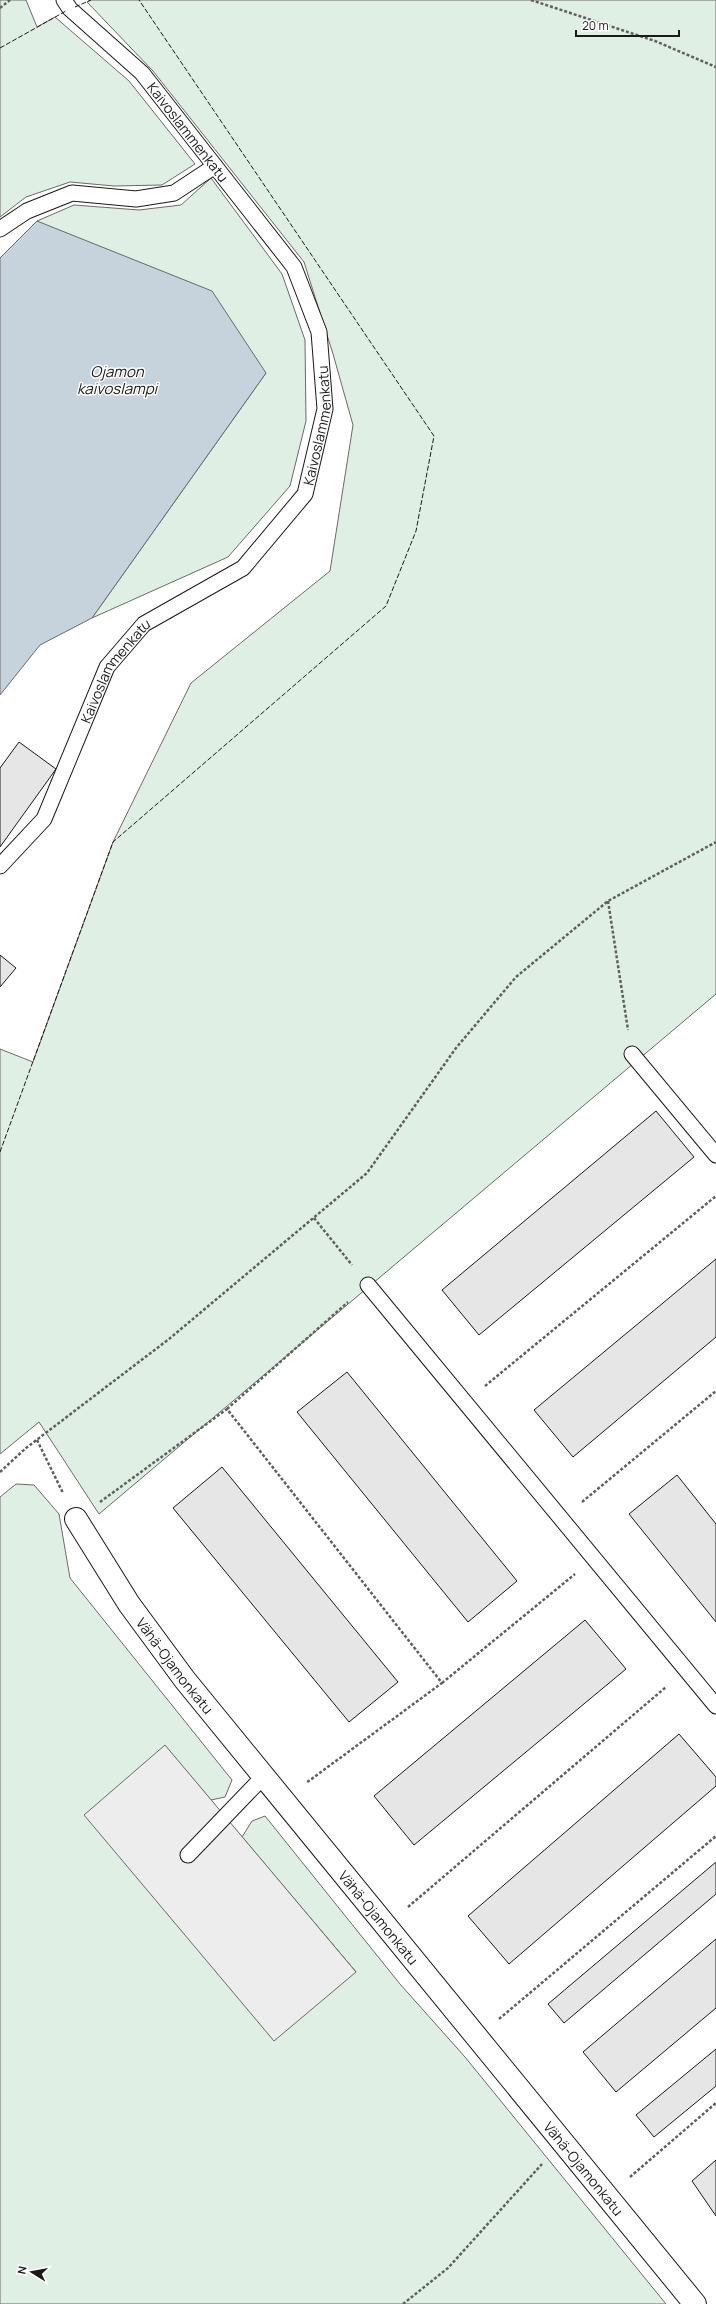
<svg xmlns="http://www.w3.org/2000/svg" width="716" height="2304" font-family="Manrope,sans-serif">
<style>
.green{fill:#e0efe3;stroke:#6a6a6a}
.parking{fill:#ededed;stroke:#6a6a6a}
.water{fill:#c6d2dc;stroke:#6a6a6a}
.building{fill:#e6e6e6;stroke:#1a1a1a}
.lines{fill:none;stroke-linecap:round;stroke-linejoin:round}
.service-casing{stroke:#1a1a1a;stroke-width:17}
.minor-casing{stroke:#1a1a1a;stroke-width:24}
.path{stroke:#5f5f5f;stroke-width:2.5;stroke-dasharray:3 2;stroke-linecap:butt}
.service{stroke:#fff;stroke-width:15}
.minor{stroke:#fff;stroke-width:22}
.fence{stroke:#1a1a1a;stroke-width:1;stroke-dasharray:5 2;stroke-linecap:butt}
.labels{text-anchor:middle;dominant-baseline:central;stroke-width:3;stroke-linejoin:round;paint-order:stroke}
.street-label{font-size:14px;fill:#1a1a1a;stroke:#fff}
.water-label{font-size:15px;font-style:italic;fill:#1a1a1a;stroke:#fff}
</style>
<rect width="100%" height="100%" fill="#fff"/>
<path class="green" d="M0,0H26L37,27L55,17L129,81L195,164L162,185L114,186L70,182L26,197L0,217Z
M91,0H716V994L99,1514L39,1422L0,1454V1049L33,1062L113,842L191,683L330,571L353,425L333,354L304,262L153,71L87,2Z
M211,178L282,274L305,340L306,421L290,486L228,557L92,618L266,373L37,221L74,205L139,210L181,205Z
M16,1484L34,1485L59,1514L70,1578L232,1780L225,1797L211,1800L165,1746L356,1972L242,1837L252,1821L265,1816L400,1984L465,2057L666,2304H0V1497Z"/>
<path class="parking" d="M165,1745L356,1972L274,2041L84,1815Z"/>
<path class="water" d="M37,221L212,291L266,373L92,618L40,645L0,695V258Z"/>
<path class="building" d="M19,742L56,769L0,847V768Z
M0,955L16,968L0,987Z
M656,1111L694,1157L479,1335L442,1290Z
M716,1259V1337L573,1457L534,1410Z
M347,1372L517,1581L468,1622L297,1412Z
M222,1467L398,1682L349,1722L173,1508Z
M677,1475L716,1524V1622L629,1514Z
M585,1620L626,1669L414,1845L374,1796Z
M679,1734L716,1777V1786L509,1964L468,1916Z
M716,1862V1894L564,2023L548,2004Z
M716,1939V2008L616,2092L583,2052Z
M716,2049V2086L654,2137L636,2115Z
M716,2160V2216L692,2181Z"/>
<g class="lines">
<defs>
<g id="service">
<path d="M0,229L27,211L72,193L136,199L174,193L215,166"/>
<path id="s1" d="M0,866L44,819L107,667L144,624L243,568L305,494L325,409L319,332L294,267L142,73L70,9L64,0"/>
<path d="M632,1054L716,1155"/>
<path d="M368,1285L716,1706"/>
<path d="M188,1855L263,1777"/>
</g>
<g id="minor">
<path id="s2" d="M76,1519L129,1604L185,1680L695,2304"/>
</g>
</defs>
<use href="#service" class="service-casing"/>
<use href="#minor" class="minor-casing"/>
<path class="path" d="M531,0L655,41L716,67
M0,8L10,0
M608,901L628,1030
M314,1218L352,1265
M485,1386L716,1196
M227,1409L348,1302
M37,1440L63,1493
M0,1472L26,1448L169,1339L367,1173L456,1048L516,977L608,901L716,842
M100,1502L227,1409L442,1683L306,1783
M582,1502L716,1391
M442,1683L575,1574
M408,1907L666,1687
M499,2019L716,1836
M630,2177L716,2103
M403,2304L448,2268L542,2164"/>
<use href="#service" class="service"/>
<use href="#minor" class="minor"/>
<path class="fence" d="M75,7L91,0
M0,48L66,11
M0,1152L113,842L386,606L416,531L434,436L139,0"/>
</g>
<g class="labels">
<g class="street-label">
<text transform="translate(188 132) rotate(52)">Kaivoslammenkatu</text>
<text stroke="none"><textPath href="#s1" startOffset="566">Kaivoslammenkatu</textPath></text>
<text stroke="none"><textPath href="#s1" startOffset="230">Kaivoslammenkatu</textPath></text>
<text stroke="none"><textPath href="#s2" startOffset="177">Vähä-Ojamonkatu</textPath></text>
<text stroke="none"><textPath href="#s2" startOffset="501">Vähä-Ojamonkatu</textPath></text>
<text stroke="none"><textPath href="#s2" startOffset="825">Vähä-Ojamonkatu</textPath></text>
</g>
<g class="water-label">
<text x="117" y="371">Ojamon<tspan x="117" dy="17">kaivoslampi</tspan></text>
</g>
</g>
<g transform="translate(32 2272) rotate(281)" stroke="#ffffff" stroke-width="3" paint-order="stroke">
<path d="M0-3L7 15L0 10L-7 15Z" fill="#1a1a1a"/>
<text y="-6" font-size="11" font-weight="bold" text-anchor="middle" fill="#1a1a1a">N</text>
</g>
<path d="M576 30v6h103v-6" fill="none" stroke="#1a1a1a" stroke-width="2"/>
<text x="582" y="30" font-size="12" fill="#1a1a1a" stroke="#ffffff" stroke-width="3" paint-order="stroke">20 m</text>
</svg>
